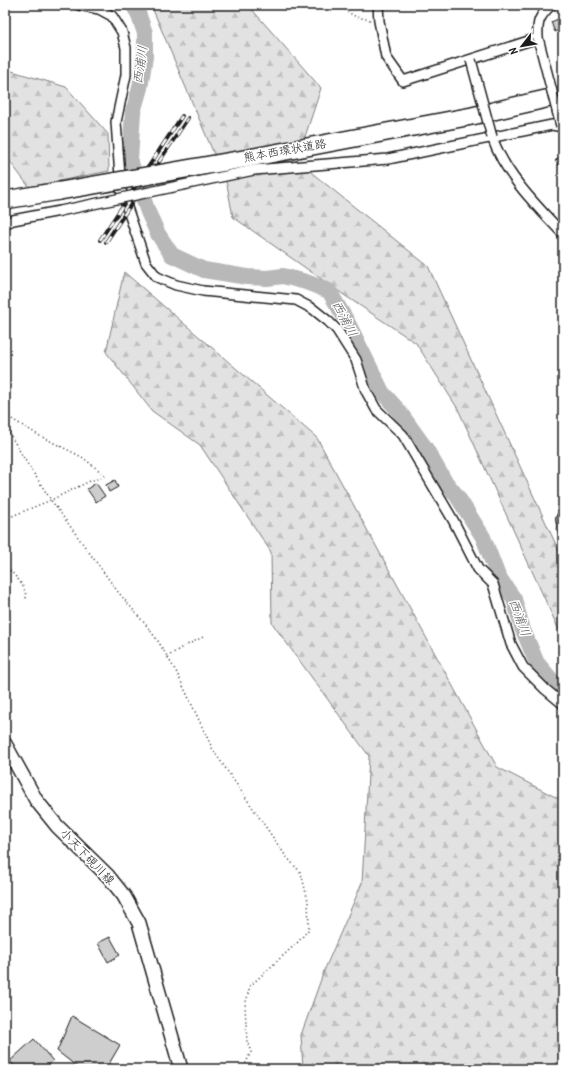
<svg xmlns="http://www.w3.org/2000/svg" width="568" height="1074" font-family="Kalam,'Klee One',sans-serif">
<style>
.forest{fill:url(#forest-firs);stroke:#7f7f7f}
.lines{fill:none;stroke-linecap:round;stroke-linejoin:round}
.river{stroke:#b8b8b8;stroke-width:16}
.building{fill:#cecece;stroke:#1c1c1c}
.street-casing{stroke:#1c1c1c;stroke-width:12}
.secondary-casing{stroke:#1c1c1c;stroke-width:16}
.highway-casing{stroke:#1c1c1c;stroke-width:20}
.path{stroke:#1c1c1c;stroke-width:1.5;stroke-dasharray:1 3;stroke-linecap:butt}
.street{stroke:#fff;stroke-width:9}
.secondary{stroke:#fff;stroke-width:13}
.highway{stroke:#fff;stroke-width:17}
.rail-casing{stroke:#1c1c1c;stroke-width:4}
.rail{stroke:#fff;stroke-width:2.5;stroke-dasharray:8;stroke-linecap:butt}
.street-bridge-casing{stroke:#1c1c1c;stroke-width:12;stroke-linecap:butt}
.highway-bridge-casing{stroke:#1c1c1c;stroke-width:20;stroke-linecap:butt}
.street-bridge{stroke:#fff;stroke-width:9}
.highway-bridge{stroke:#fff;stroke-width:17}
.labels{text-anchor:middle;dominant-baseline:central;stroke-width:3;stroke-linejoin:round;paint-order:stroke}
.street-label{font-size:12px;fill:#1c1c1c;stroke:#fff}
.water-label{font-size:13px;font-style:italic;fill:#5a5a5a;stroke:#fff}
</style>
<defs>
<pattern id="forest-firs" width="22" height="20" patternUnits="userSpaceOnUse"><rect width="22" height="20" fill="#e2e2e2"/><path d="M5 1l3.5 6h-7zM16 11l3.5 6h-7z" fill="#c1c1c1"/></pattern>
</defs>
<rect width="100%" height="100%" fill="#fff"/>
<filter id="ink" filterUnits="userSpaceOnUse"><feTurbulence type="fractalNoise" baseFrequency=".025" numOctaves="2"/><feDisplacementMap in="SourceGraphic" scale="8" xChannelSelector="R" yChannelSelector="G"/><feConvolveMatrix kernelMatrix="1 2 1 2 8 2 1 2 1" color-interpolation-filters="sRGB"/></filter>
<g filter="url(#ink)">
<path class="forest" d="M151,5H248L321,88L297,161L428,266L563,560V639L458,409L416,343L344,295L233,217L227,185Z
M5,69L66,87L108,134L109,171L29,187L5,155Z
M124,272L317,438L497,767L563,801V1069H303L301,1035L324,971L362,883L369,756L272,623L271,552L200,445L152,411L106,352Z"/>
<g class="lines">
<path class="river" d="M133,5L138,13L145,33V57L140,88L133,112L130,160L148,212L158,234L172,255L204,270L247,277L267,278L283,276L306,282L329,291L348,323L382,392L398,410L426,449L444,480L457,496L483,537L498,576L514,599L523,630L537,663L554,683L563,690"/>
</g>
<path class="building" d="M563,17V28L555,32L551,22Z
M563,153V169L555,161Z
M115,480L118,487L109,492L106,485Z
M96,483L105,496L96,502L87,489Z
M110,937L120,955L108,962L98,943Z
M72,1016L120,1045L106,1069H80L57,1051Z
M34,1039L53,1061L44,1069H17L10,1061Z"/>
<g class="lines">
<defs>
<path id="street" d="M79,5L99,9L112,16L122,32L126,48V75L116,122L121,190L146,263L157,277L176,285L203,291L296,300L313,309L328,321L337,330L356,360L366,391L376,409L403,435L453,520L478,569L493,584L511,644L523,667L545,689L563,704
M378,5L379,21L386,57L403,81L538,38C537,21 539,17 551,5
M492,137C505,175 536,205 563,234
M254,170L388,159L552,125L563,127
M5,224L13,220L60,211
M563,515L561,519L563,531"/>
<path id="secondary" d="M5,744L36,800L57,826L108,876L124,896L139,923L181,1069"/>
<path id="highway" d="M249,158L472,116L563,95
M5,200L60,191"/>
</defs>
<use href="#street" class="street-casing"/>
<use href="#secondary" class="secondary-casing"/>
<use href="#highway" class="highway-casing"/>
<path class="path" d="M337,5L356,17L371,20
M5,415L40,436L82,457L106,476
M5,426L25,460L51,500L118,592L146,625L158,641L177,673L213,750L285,855L301,873L308,901L309,929L298,942L250,986L245,1006L247,1041L251,1052L243,1069
M5,519L51,500L90,481L106,476
M5,564C13,576 27,584 26,600
M167,657L181,648L203,637"/>
<use href="#street" class="street"/>
<use href="#secondary" class="secondary"/>
<use href="#highway" class="highway"/>
<defs>
<path id="rail" d="M100,240L182,116
M106,242L188,118"/>
</defs>
<use href="#rail" class="rail-casing"/>
<use href="#rail" class="rail"/>
<defs>
<path id="street-bridge" d="M538,38L561,126
M471,60L492,137
M60,211L254,170"/>
<path id="highway-bridge" d="M60,191L249,158"/>
</defs>
<use href="#street-bridge" class="street-bridge-casing"/>
<use href="#highway-bridge" class="highway-bridge-casing"/>
<use href="#street-bridge" class="street-bridge"/>
<use href="#highway-bridge" class="highway-bridge"/>
</g>
</g>
<g class="labels">
<g class="street-label">
<text transform="translate(285 151) rotate(-10)">熊本西環状道路</text>
<text transform="translate(87 857) rotate(46)">小天下硯川線</text>
</g>
<g class="water-label">
<text transform="translate(141 65) rotate(-82)">西浦川</text>
<text transform="translate(344 319) rotate(62)">西浦川</text>
<text transform="translate(519 618) rotate(70)">西浦川</text>
</g>
</g>
<rect width="568" height="1074" fill="none" stroke="#fff" stroke-width="20"/>
<rect x="10" y="10" width="548" height="1054" fill="none" stroke="#1c1c1c" stroke-width="1.5" filter="url(#ink)"/>
<g transform="translate(522 46) rotate(239)" stroke="#ffffff" stroke-width="3" paint-order="stroke">
<path d="M0-3L7 15L0 10L-7 15Z" fill="#1c1c1c"/>
<text y="-6" font-size="11" font-weight="bold" text-anchor="middle" fill="#1c1c1c">N</text>
</g>
</svg>
